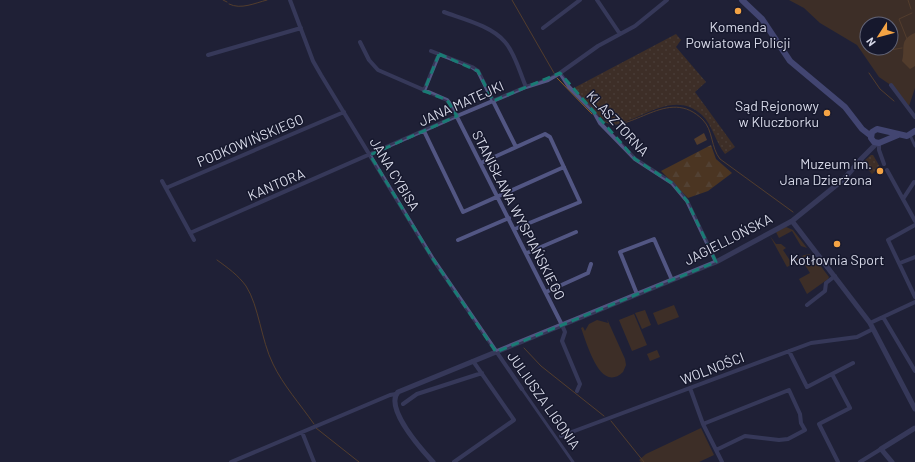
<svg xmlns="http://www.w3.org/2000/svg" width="915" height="462" font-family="Barlow,sans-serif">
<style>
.green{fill:#633f14;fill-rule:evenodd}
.forest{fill:url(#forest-firs)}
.garden{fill:url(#garden-dots)}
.water{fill:#915e21}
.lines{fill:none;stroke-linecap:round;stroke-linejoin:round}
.stream{stroke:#915e21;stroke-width:1}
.pedestrian{stroke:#525683;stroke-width:3}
.minor{stroke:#525683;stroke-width:4}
.tertiary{stroke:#525683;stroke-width:5}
.secondary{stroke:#6d72b9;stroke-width:6}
.marked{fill:none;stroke:#197b74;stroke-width:3;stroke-dasharray:8 5;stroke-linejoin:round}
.poi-dot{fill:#f4a344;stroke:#16182d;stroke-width:1.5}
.labels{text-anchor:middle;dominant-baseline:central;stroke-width:3;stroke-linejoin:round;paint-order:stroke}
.poi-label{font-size:14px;fill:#d7d9e8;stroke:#16182d}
.street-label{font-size:14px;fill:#d7d9e8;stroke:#16182d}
</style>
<defs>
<pattern id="forest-firs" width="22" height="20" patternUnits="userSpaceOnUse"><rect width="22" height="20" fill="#804f0b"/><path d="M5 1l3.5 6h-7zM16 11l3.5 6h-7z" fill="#91682f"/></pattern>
<pattern id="garden-dots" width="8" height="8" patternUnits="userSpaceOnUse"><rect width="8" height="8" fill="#633f14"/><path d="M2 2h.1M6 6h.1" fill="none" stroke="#795a36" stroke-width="1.8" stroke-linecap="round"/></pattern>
</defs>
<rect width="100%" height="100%" fill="#1f2137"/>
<path class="green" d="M789,0H915V88L909,106L895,88L879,77L857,45L820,23L804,8ZM867,24H891V48H867Z
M786,227L793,230L807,248L801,246L792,231L779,238L776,232Z
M770,236L776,244H781L786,248L783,250L791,262L804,255L811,254L787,267Z
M816,260L829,277L828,279L807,294L799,279L810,273L805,265Z
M674,305L679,317L658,325L653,313Z
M645,310L651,325L642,329L635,313Z
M634,314L647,345L632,351L619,320Z
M607,319L625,359L626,365L623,372C600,394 587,343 581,328L583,327L585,331L589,324L597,320L608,323Z
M657,350L660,357L650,361L647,354Z
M701,428L714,455L699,462H641L639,460L646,454Z"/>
<path class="forest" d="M711,145L716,159L732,173L708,191L688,198L661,171Z"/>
<path class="garden" d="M676,34L681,40L676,47L706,82L695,92L735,147L725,154C716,143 712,124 702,115C670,85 631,131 609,122C595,116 583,99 572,89Z
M871,155H873L880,167L872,174L862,163Z"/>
<path class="water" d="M915,33V66L910,69L902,61C906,49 898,40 915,33Z
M704,133L707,140L697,145L694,139Z"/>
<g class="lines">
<path class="stream" d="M223,0L227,2
M512,0L554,73
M908,0L911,9
M229,4C241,10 255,3 267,0
M907,39L899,19L912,13
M872,48L875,54L887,51
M890,50L902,48
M869,73L880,89L894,101
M557,78L592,114
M604,121C630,137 668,84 703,120C713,130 711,148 720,159L793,212
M217,260C228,268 238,275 246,286C259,306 261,340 273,364C283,385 300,404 314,424
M524,348L541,366L604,416
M611,421L644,462
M316,428L359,462"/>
<path class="pedestrian" d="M910,135L915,146
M522,389L573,462"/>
<path class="minor" d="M290,0L313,61L321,75L433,259L522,389
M597,0L620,34
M444,12C463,19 492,26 505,42C515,53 520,73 526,87
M543,28L580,0
M360,42L369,60L378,70L447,100L451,105L562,325L565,332L562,341L580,384L577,391
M431,51L472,67L478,71L516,147
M208,55L301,28
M560,73L569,87L594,112L600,123L635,159L672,183L687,201L716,262
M891,85L915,117
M424,91L439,54
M424,131L463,212L564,167
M879,143V150L884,164
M481,163L545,134L550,137L580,202L515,229
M887,170L915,221
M162,181L194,240
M166,188L344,112
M903,199L914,182
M915,225L888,240L915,297
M190,233L457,116L526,87L548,80L560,73L598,46L635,26L667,0
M458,240L509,218
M527,253L576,232
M900,263L915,257
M546,292L588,273L591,264
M637,294L620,252L654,239L672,280
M807,305L825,291L826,283L835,276
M883,317L915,371
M870,323L915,302
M789,351L807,387L853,363
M832,374L850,408L819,424L838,462
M690,388L703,424L722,462
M403,404L417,394L482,373
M703,424L789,390L800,414L801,423L805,430L788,439L779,440L745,436L716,450
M302,432L314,462
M561,436L811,343L857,337L873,329
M231,462L390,395L396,394
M454,462L514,420L473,361
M860,462L881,449"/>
<path class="tertiary" d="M792,221L870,323L915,409
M433,462C422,450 384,408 398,392L716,262L792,221L844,179L862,158L877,143
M892,462L881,449L915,428"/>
<path class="secondary" d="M742,0L762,19L790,61L845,107L862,129L871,136
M898,135L879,143L874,142L871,138L872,132L877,129L907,136L915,131"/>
</g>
<path d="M0 0H915V462H0ZM439,54L478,71L493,101L560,73L635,159L672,183L687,201L716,262L496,352L433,259L370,155L457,116L447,100L424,91Z" fill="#1f2137" fill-opacity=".55" fill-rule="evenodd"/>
<path class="marked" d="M439,54L478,71L493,101L560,73L635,159L672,183L687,201L716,262L496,352L433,259L370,155L457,116L447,100L424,91Z"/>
<g class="poi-dot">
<circle cx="738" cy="11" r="4"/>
<circle cx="827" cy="113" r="4"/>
<circle cx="880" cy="171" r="4"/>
<circle cx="837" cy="244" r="4"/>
</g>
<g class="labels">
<g class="poi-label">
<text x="738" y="26">Komenda<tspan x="738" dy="16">Powiatowa Policji</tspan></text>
<text x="819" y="105" text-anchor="end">Sąd Rejonowy<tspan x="819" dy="16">w Kluczborku</tspan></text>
<text x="872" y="163" text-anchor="end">Muzeum im.<tspan x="872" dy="16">Jana Dzierżona</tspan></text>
<text x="837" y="259">Kotłovnia Sport</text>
</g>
<g class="street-label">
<text transform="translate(461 103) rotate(-24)">JANA MATEJKI</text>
<text transform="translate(618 123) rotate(47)">KLASZTORNA</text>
<text transform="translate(250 140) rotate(-23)">PODKOWIŃSKIEGO</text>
<text transform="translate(395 174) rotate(59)">JANA CYBISA</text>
<text transform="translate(276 184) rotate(-23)">KANTORA</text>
<text transform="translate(519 215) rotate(63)">STANISŁAWA WYSPIAŃSKIEGO</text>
<text transform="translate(728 239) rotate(-27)">JAGIELLOŃSKA</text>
<text transform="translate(712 368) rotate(-21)">WOLNOŚCI</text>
<text transform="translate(544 400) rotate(55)">JULIUSZA LIGONIA</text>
</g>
</g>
<g transform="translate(879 36) rotate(234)"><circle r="19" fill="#16182d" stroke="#636578"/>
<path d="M0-3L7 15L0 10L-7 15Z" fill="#f4a344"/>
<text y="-6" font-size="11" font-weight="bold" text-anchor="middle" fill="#d7d9e8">N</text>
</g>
</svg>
